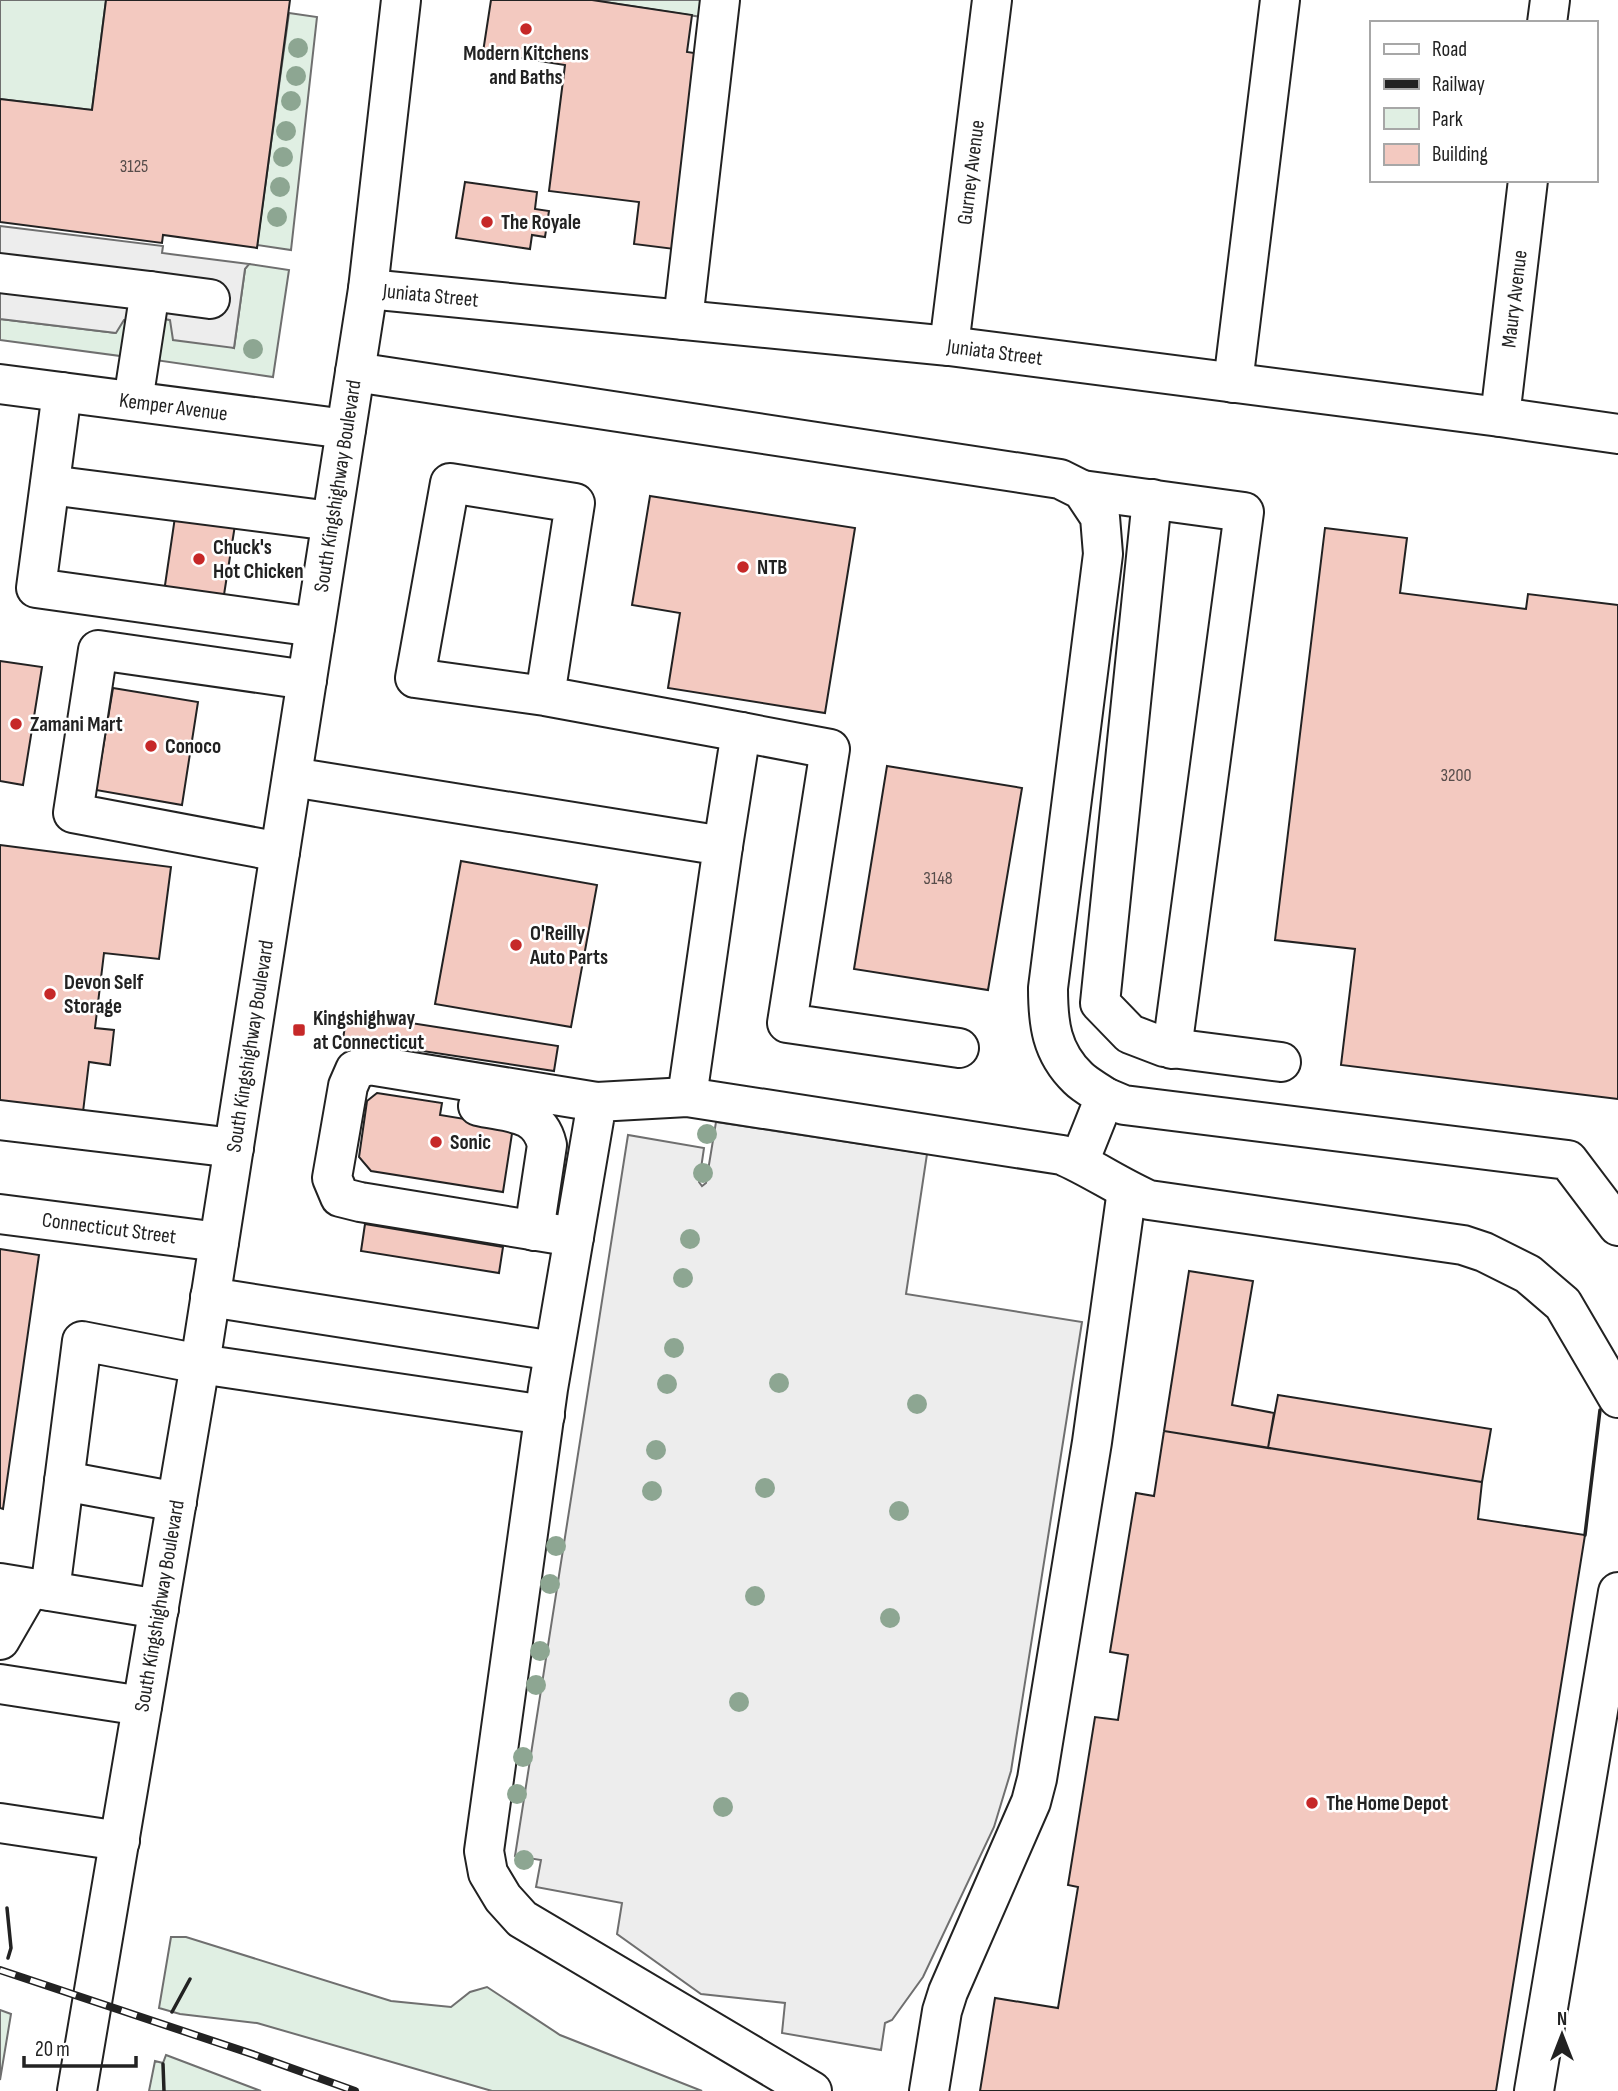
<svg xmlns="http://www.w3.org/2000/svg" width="1618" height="2091" font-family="'Sofia Sans Condensed',sans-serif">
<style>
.green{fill:#e0efe3;stroke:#6f6f6f;stroke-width:2}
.parking{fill:#ededed;stroke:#6f6f6f;stroke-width:2}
.building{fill:#f3c9c0;stroke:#222;stroke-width:2}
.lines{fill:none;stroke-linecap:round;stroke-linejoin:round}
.minor-casing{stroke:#222;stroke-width:42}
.major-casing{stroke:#222;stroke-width:42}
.minor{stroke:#fff;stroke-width:38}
.major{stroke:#fff;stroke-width:38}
.rail-casing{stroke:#222;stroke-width:8}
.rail{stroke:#fff;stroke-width:5;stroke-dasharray:16;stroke-linecap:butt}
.wall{stroke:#222;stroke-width:3.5}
.tree{fill:#8da692}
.poi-dot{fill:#c62828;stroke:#fff;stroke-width:2.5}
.labels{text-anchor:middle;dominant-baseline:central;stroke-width:5;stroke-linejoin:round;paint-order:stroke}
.number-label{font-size:18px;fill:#564c4a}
.poi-label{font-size:21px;font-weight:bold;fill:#222;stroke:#fff;text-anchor:start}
.street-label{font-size:21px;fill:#222;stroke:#fff}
</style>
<rect width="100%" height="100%" fill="#fff"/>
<path class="green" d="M0,0H106L92,110L0,99Z
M592,0H710L708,18Z
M289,13L317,17L291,250L257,245Z
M249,264L289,270L273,377L155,360L161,318L170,320L234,348L245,269Z
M129,318L128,357L0,340V319L115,333L123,320Z
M171,1937H186L391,2001L451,2007L470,1992L487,1987L560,2035L702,2091H492L257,2023L180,2014L159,2008Z
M0,2010L11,2014L0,2080Z
M166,2055L261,2091H149L155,2061L163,2063Z"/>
<path class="parking" d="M0,226L163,246L162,253L249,264L245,269L234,348L173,340L170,320L161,318L124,320L116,333L0,319Z
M716,1122L927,1154L906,1294L1082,1322L1011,1771L994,1827L923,1977L892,2020L885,2023L881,2050L782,2033L785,2003L701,1994L617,1934L622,1903L536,1887L541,1860L515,1856L628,1135L704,1148L699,1182L702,1186L706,1183Z"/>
<path class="building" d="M106,0H290L257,248L163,235L162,243L0,222V99L92,110Z
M491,0H592L692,15L687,52L701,54L674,249L634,244L639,202L549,191L565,65L483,52Z
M465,182L537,192L535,209L549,211L545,237L532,235L530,249L456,238Z
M650,496L855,528L825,713L668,688L680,613L632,605Z
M175,517L235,525L223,601L164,592Z
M1325,528L1407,538L1400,593L1526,609L1528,594L1618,605V1099L1341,1065L1355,949L1275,940Z
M0,661L42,667L23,785L0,781Z
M113,688L198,702L182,805L96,790Z
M887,766L1022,788L988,990L854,969Z
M0,845L171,867L159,959L104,953L95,1028L114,1030L110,1065L89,1062L83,1112L0,1102Z
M461,861L597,885L571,1027L435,1004Z
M347,1013L558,1046L554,1071L343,1039Z
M377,1093L442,1103L440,1115L513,1127L503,1192L371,1171L359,1157L367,1101Z
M365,1224L503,1247L499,1273L361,1251Z
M0,1249L39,1255L3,1509L0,1508Z
M1189,1271L1253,1281L1232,1405L1274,1413L1268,1448L1164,1431Z
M1278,1395L1491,1429L1482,1482L1268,1448Z
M1164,1431L1482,1482L1478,1519L1585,1535L1496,2091H980L995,1998L1058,2008L1078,1887L1068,1885L1095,1717L1118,1720L1128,1655L1110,1652L1136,1493L1154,1496Z"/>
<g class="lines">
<defs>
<g id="minor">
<path d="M1547,23L1550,0"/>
<path d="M0,273L150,291L133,401"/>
<path id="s1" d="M368,289L949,346L1500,417L1618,434"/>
<path d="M150,291L210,299"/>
<path d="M683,320L720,0"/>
<path id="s2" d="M949,346L992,0"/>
<path d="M355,372L1060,479L1082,490L1100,517L1103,554L1048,988C1048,1023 1051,1052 1078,1078C1086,1086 1097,1091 1105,1097L1079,1162"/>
<path d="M1233,383L1280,0"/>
<path id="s3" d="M0,384L346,429"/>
<path d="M62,392L36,588L315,627"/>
<path id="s4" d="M1500,417L1528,180"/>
<path d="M50,485L331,521"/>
<path d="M1082,490L1244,512L1172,1049"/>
<path d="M1152,499L1100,1003L1130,1034L1164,1047L1281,1062"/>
<path d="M545,696L575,503L450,483L415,678L545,696L741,732L723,846"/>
<path d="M741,732L830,749L787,1023L959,1048"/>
<path d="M292,777L723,846L687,1097"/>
<path d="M280,852L73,813L98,650L307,680"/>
<path d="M1105,1097L1124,1105L1568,1160L1618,1226"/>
<path d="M478,1106C508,1113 539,1110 547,1145L534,1231"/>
<path d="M0,1120L234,1148"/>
<path id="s5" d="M0,1214L219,1242"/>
<path d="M574,1237L360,1202L340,1197L332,1178L348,1086L355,1070L369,1065L597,1102"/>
<path d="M210,1297L554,1351"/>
<path d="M64,1481L177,1502"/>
<path d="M0,1583L159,1609"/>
<path d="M50,1591L82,1341L200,1364L545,1415"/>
<path d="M0,1640L30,1588"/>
<path d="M0,1684L142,1706"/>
<path d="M0,1823L120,1841"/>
<path d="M812,2091L522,1919L503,1898L488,1873L484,1851L548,1389L597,1102L687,1097L1062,1155C1092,1168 1119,1187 1149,1200L1463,1245L1484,1252L1528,1274L1563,1304L1618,1398"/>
<path d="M929,2091L942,2011L948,1992L1031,1802L1037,1779L1092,1442L1127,1190"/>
<path d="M1534,2091L1618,1592"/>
</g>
<g id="major">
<path id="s6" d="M77,2091L200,1364L368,289L401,0"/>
</g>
</defs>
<use href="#minor" class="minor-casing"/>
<use href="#major" class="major-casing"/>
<use href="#minor" class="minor"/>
<use href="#major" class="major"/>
<defs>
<path id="rail" d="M0,1970L255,2055L355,2091"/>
</defs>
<use href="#rail" class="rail-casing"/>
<use href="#rail" class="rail"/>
<path class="wall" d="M1585,1535L1600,1410
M7,1908L11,1948L8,1958
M172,2012L190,1979
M163,2064L164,2091"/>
</g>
<g class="tree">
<circle cx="298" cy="48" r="10"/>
<circle cx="296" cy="76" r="10"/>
<circle cx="291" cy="101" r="10"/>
<circle cx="286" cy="131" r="10"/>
<circle cx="283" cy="157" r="10"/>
<circle cx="280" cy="187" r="10"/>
<circle cx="277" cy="217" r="10"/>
<circle cx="253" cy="349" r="10"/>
<circle cx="707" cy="1134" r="10"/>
<circle cx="703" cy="1173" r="10"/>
<circle cx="690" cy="1239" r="10"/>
<circle cx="683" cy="1278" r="10"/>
<circle cx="674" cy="1348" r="10"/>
<circle cx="779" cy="1383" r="10"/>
<circle cx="667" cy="1384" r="10"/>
<circle cx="917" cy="1404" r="10"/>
<circle cx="656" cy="1450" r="10"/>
<circle cx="765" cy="1488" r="10"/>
<circle cx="652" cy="1491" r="10"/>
<circle cx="899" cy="1511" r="10"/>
<circle cx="556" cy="1546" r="10"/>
<circle cx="550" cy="1584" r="10"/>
<circle cx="755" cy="1596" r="10"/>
<circle cx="890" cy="1618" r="10"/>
<circle cx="540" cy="1651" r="10"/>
<circle cx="536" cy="1685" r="10"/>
<circle cx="739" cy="1702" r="10"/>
<circle cx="523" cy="1757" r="10"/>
<circle cx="517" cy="1794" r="10"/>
<circle cx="723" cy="1807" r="10"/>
<circle cx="524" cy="1860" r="10"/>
</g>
<g class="poi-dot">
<circle cx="526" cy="29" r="7"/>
<circle cx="487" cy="222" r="7"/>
<circle cx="199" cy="559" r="7"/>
<circle cx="743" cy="567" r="7"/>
<circle cx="16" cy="724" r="7"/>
<circle cx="151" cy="746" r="7"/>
<circle cx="516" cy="945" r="7"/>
<circle cx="50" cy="994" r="7"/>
<rect x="292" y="1023" width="14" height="14" rx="3.5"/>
<circle cx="436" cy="1142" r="7"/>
<circle cx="1312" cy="1803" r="7"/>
</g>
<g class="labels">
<g class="number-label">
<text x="134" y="166">3125</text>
<text x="1456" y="775">3200</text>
<text x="938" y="878">3148</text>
</g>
<g class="poi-label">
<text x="526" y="53" text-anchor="middle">Modern Kitchens<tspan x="526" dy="24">and Baths</tspan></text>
<text x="501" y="222">The Royale</text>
<text x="213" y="547">Chuck's<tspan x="213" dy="24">Hot Chicken</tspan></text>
<text x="757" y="567">NTB</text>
<text x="30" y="724">Zamani Mart</text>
<text x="165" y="746">Conoco</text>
<text x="530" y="933">O'Reilly<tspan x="530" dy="24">Auto Parts</tspan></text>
<text x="64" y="982">Devon Self<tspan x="64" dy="24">Storage</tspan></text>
<text x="313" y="1018">Kingshighway<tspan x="313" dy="24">at Connecticut</tspan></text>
<text x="450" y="1142">Sonic</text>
<text x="1326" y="1803">The Home Depot</text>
</g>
<g class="street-label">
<text stroke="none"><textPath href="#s2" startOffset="175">Gurney Avenue</textPath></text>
<text stroke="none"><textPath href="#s1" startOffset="63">Juniata Street</textPath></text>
<text stroke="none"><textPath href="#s4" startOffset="119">Maury Avenue</textPath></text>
<text stroke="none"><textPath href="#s1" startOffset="630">Juniata Street</textPath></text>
<text stroke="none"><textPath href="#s3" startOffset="175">Kemper Avenue</textPath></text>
<text stroke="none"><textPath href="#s6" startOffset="1626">South Kingshighway Boulevard</textPath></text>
<text stroke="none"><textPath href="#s6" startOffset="1059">South Kingshighway Boulevard</textPath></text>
<text stroke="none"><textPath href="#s5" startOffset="110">Connecticut Street</textPath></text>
<text stroke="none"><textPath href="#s6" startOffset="492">South Kingshighway Boulevard</textPath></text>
</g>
</g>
<rect x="1370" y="21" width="228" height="161" fill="#ffffff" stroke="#a7a7a7" stroke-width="2"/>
<rect x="1384" y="44" width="35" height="10" fill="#ffffff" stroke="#a7a7a7" stroke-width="2"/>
<text x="1432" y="56" font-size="21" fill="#222222">Road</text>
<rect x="1384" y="79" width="35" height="10" fill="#222222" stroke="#a7a7a7" stroke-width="2"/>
<text x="1432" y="91" font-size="21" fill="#222222">Railway</text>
<rect x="1384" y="108" width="35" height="21" fill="#e0efe3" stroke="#a7a7a7" stroke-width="2"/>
<text x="1432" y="126" font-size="21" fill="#222222">Park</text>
<rect x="1384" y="144" width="35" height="21" fill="#f3c9c0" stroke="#a7a7a7" stroke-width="2"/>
<text x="1432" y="161" font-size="21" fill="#222222">Building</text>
<g transform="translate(1562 2035)" stroke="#ffffff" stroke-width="5" paint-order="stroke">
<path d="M0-5L12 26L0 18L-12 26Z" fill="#222222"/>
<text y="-10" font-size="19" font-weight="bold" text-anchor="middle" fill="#222222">N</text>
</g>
<path d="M24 2056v10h112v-10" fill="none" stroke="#222222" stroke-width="3.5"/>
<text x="35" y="2056" font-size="21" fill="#222222" stroke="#ffffff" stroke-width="5" paint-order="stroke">20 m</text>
</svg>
